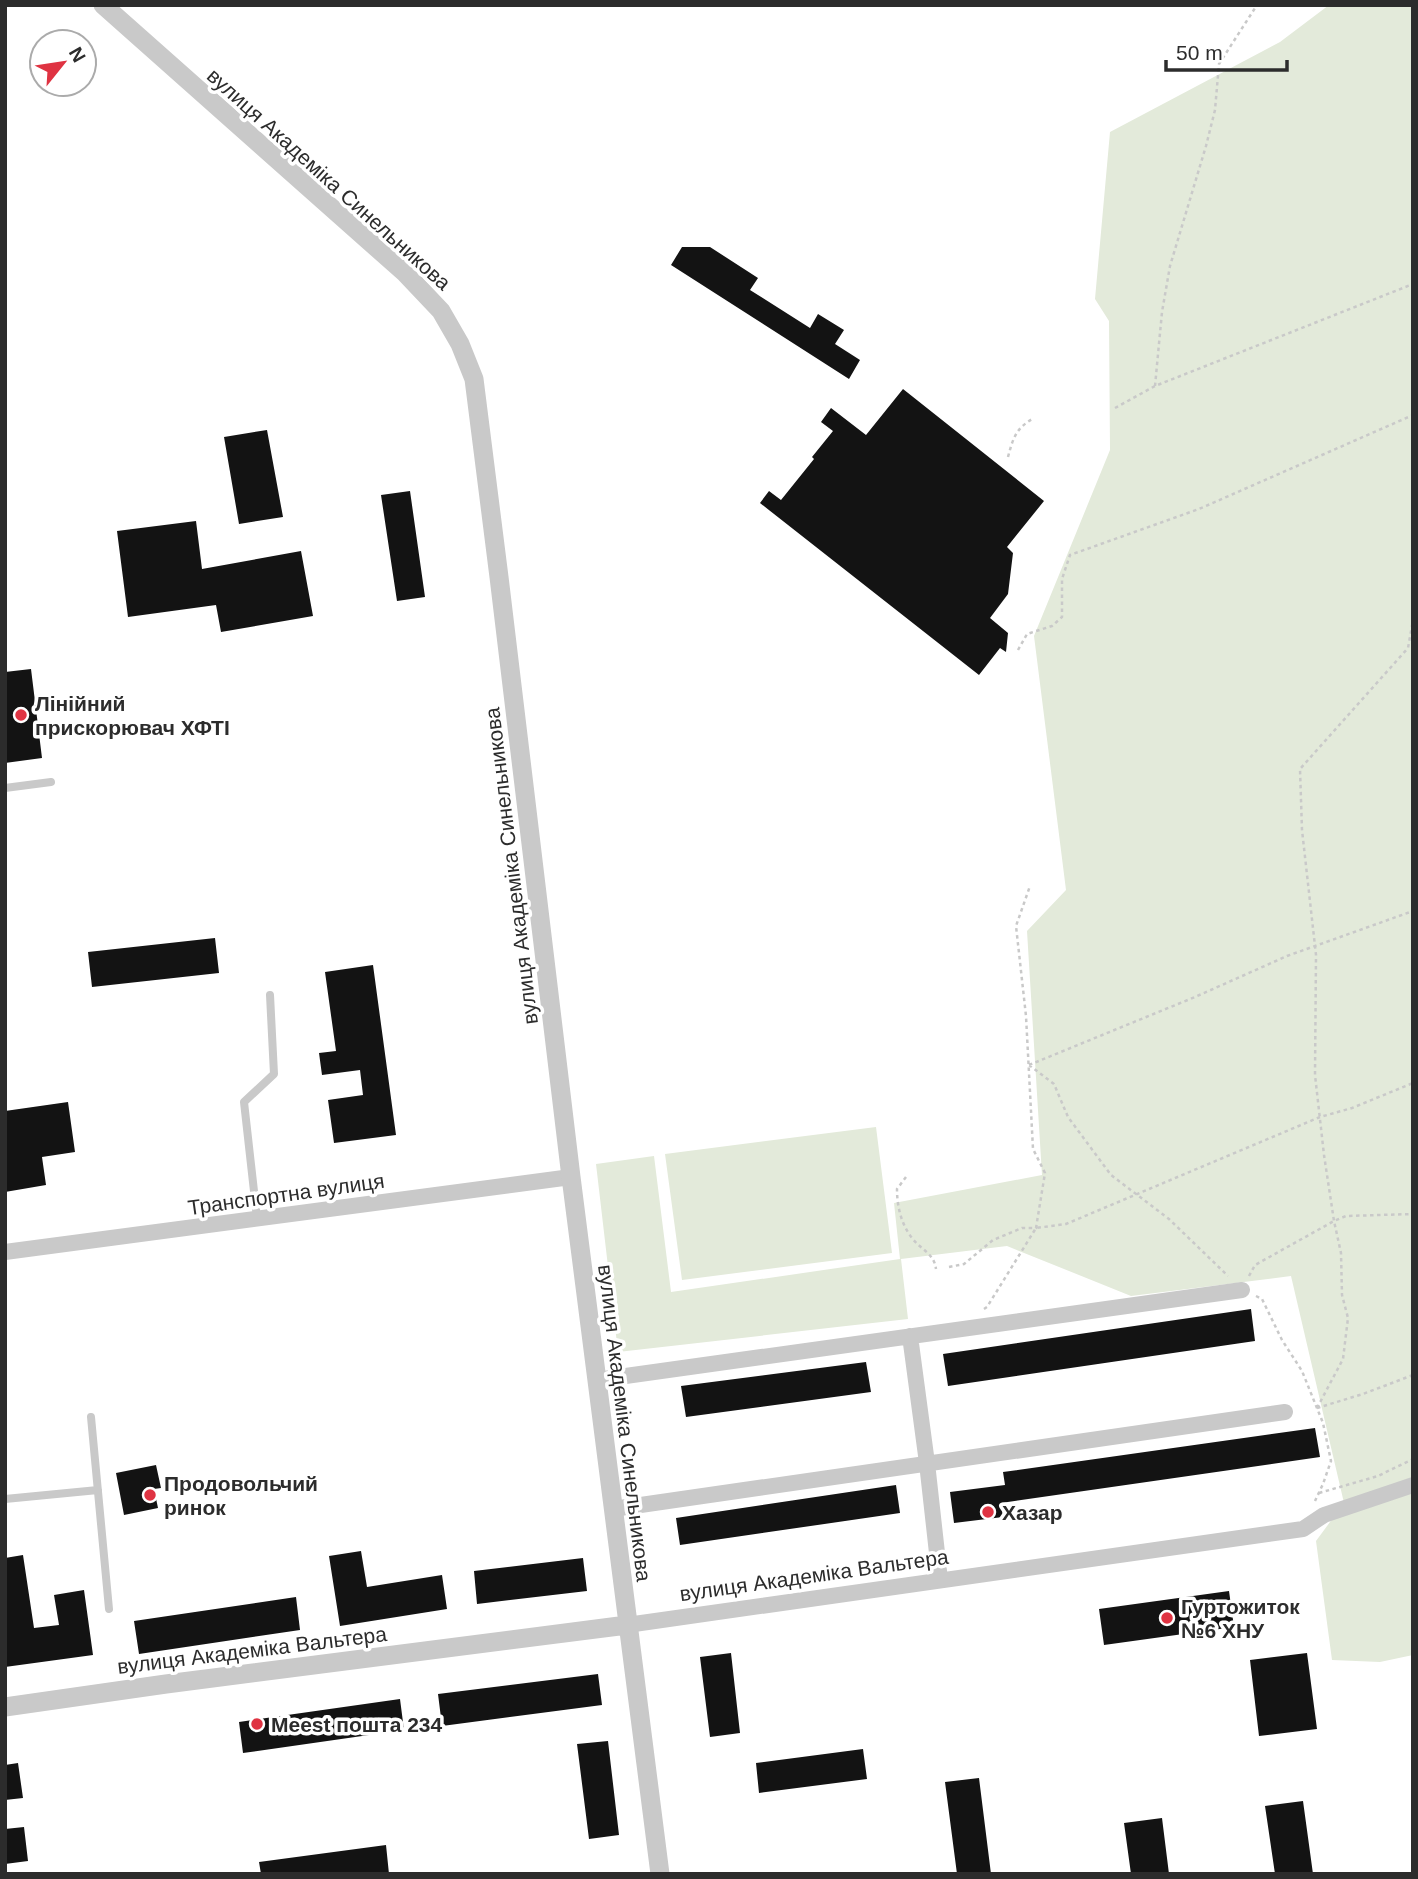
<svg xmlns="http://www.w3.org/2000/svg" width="1418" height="1879" font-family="Helvetica,sans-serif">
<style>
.green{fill:#e3eada}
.building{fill:#131313}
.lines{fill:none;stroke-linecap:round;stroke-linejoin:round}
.path{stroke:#c9c9c9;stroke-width:2.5;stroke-dasharray:3.5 3.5;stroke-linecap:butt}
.service{stroke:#c9c9c9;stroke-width:8}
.minor{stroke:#c9c9c9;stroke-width:16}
.tertiary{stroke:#c9c9c9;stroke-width:19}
.poi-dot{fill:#df3342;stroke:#fff;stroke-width:2.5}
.labels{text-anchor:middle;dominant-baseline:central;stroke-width:7;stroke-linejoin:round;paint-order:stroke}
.street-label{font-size:21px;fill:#2c2c2c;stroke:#fff}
.poi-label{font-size:21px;font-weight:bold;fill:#2c2c2c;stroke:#fff;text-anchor:start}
</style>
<rect width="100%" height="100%" fill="#fff"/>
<path class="green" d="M1329,5H1413V1655L1380,1662L1332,1660L1316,1541L1344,1503L1291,1276L1131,1296L1007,1246L901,1259L908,1319L618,1352L596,1164L654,1156L671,1292L900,1259L894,1203L1042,1175L1027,931L1066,890L1034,636L1110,450L1109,321L1095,299L1110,132L1280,42Z
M876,1127L892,1253L682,1280L665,1154Z"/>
<path class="building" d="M682,247H710L758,278L750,290L810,328L818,314L844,330L835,344L860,360L849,379L671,265Z
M903,389L1044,501L1007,547L1013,553L1008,594L990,618L1008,633L1006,652L1000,648L979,675L760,503L769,491L781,500L814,459L812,457L833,431L821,422L831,408L866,435Z
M267,430L283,517L239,524L224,437Z
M410,491L425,597L397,601L381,495Z
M196,521L202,569L301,551L313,616L221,632L216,605L128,617L117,531Z
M31,669L42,758L5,763V672Z
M215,938L219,973L92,987L88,952Z
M373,965L396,1135L334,1143L328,1100L363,1095L360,1070L322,1075L319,1053L336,1051L325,972Z
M68,1102L75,1152L42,1157L46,1185L5,1192V1111Z
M1251,1309L1255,1341L948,1386L943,1354Z
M866,1362L871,1392L686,1417L681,1386Z
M1315,1428L1320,1457L1001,1503L1003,1517L954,1523L950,1492L1005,1485L1003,1472Z
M156,1465L161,1488L154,1489L158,1508L124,1515L116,1473Z
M896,1485L900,1513L680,1545L676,1518Z
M361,1551L367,1587L442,1575L447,1609L340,1626L329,1556Z
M23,1555L34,1628L59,1625L54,1595L84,1590L93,1655L5,1667V1558Z
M583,1558L587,1591L477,1604L474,1571Z
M1229,1591L1234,1627L1104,1645L1099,1609Z
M296,1597L300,1630L139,1654L134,1621Z
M731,1653L740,1733L710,1737L700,1657Z
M1307,1653L1317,1729L1259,1736L1250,1660Z
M598,1674L602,1705L442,1726L438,1694Z
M400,1699L404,1730L243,1753L239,1722Z
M608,1741L619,1835L589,1839L577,1744Z
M863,1749L867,1779L759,1793L756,1763Z
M18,1763L23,1798L5,1800V1765Z
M979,1778L991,1874H957L945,1782Z
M1303,1801L1313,1874H1275L1265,1806Z
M1162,1818L1169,1874H1131L1124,1823Z
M24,1827L28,1861L5,1864V1829Z
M386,1845L389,1874H261L259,1862Z"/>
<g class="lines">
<path class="path" d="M1155,386L1162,312L1170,266L1206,146L1215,110L1219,64L1257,5
M1115,408L1155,386L1413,284
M1008,457C1013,438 1016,428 1034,418
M1018,650L1027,634L1052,626L1062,617V579L1070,555L1199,509L1413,415
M1029,1065L1054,1084L1068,1117L1111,1175L1169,1219L1228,1276
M1029,1065L1195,997L1287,956L1413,911
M906,1177L897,1189C897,1206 901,1224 912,1238C921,1250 934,1253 936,1269
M949,1267L964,1264L993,1240L1022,1228H1036L1045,1173L1033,1149L1026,1016L1016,926L1030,886
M1249,1276L1255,1265L1334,1221L1346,1216L1413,1214
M1256,1296L1262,1299L1282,1340L1302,1371L1323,1423L1331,1461L1323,1484L1315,1501
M984,1309L987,1307L1036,1228L1066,1224L1320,1117L1352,1108L1413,1083
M1317,1408L1343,1359L1348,1318L1342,1295L1341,1253L1334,1221L1324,1155L1315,1075L1316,955L1302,830L1300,769L1408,648L1413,620
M1317,1408L1363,1394L1413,1375
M1319,1493L1378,1476L1413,1459"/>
<path class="service" d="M5,788L51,782
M257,1218L244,1102L274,1074L270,995
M91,1417L109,1609
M5,1499L98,1490"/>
<path class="minor" d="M5,1252L571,1177
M910,1336L927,1463L940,1580
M597,1380L1242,1290
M613,1509L1285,1412
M627,1625L1303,1529L1324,1515L1413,1485"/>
<path class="tertiary" d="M103,5L405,273L441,311L460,344L474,379L499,577L571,1177L660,1874
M5,1707L166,1684L627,1625"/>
</g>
<g class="poi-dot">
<circle cx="21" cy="715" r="7"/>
<circle cx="150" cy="1495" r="7"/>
<circle cx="988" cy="1512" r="7"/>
<circle cx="1167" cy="1618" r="7"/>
<circle cx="257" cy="1724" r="7"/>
</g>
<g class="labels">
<g class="street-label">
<text transform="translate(329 179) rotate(42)">вулиця Академіка Синельникова</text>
<text transform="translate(511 866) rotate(-97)">вулиця Академіка Синельникова</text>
<text transform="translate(286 1194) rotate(-8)">Транспортна вулиця</text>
<text transform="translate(625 1423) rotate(83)">вулиця Академіка Синельникова</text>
<text transform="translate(814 1575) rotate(-8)">вулиця Академіка Вальтера</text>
<text transform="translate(252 1650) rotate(-7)">вулиця Академіка Вальтера</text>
</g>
<g class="poi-label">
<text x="35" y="703">Лінійний<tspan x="35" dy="24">прискорювач ХФТІ</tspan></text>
<text x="164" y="1483">Продовольчий<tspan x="164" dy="24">ринок</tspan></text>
<text x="1002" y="1512">Хазар</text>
<text x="1181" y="1606">Гуртожиток<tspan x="1181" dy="24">№6 ХНУ</tspan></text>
<text x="271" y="1724">Meest пошта 234</text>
</g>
</g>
<rect width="1418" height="1879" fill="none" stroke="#2c2c2c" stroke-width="14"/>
<g transform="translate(63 63) rotate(60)"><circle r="33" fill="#ffffff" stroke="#ababab" stroke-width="2"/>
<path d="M0-5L12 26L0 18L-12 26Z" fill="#df3342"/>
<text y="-10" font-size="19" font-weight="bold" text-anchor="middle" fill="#2c2c2c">N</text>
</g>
<path d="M1166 60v10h121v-10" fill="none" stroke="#2c2c2c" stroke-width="3.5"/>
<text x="1176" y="60" font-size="21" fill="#2c2c2c" stroke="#ffffff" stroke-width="5" paint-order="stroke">50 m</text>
</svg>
